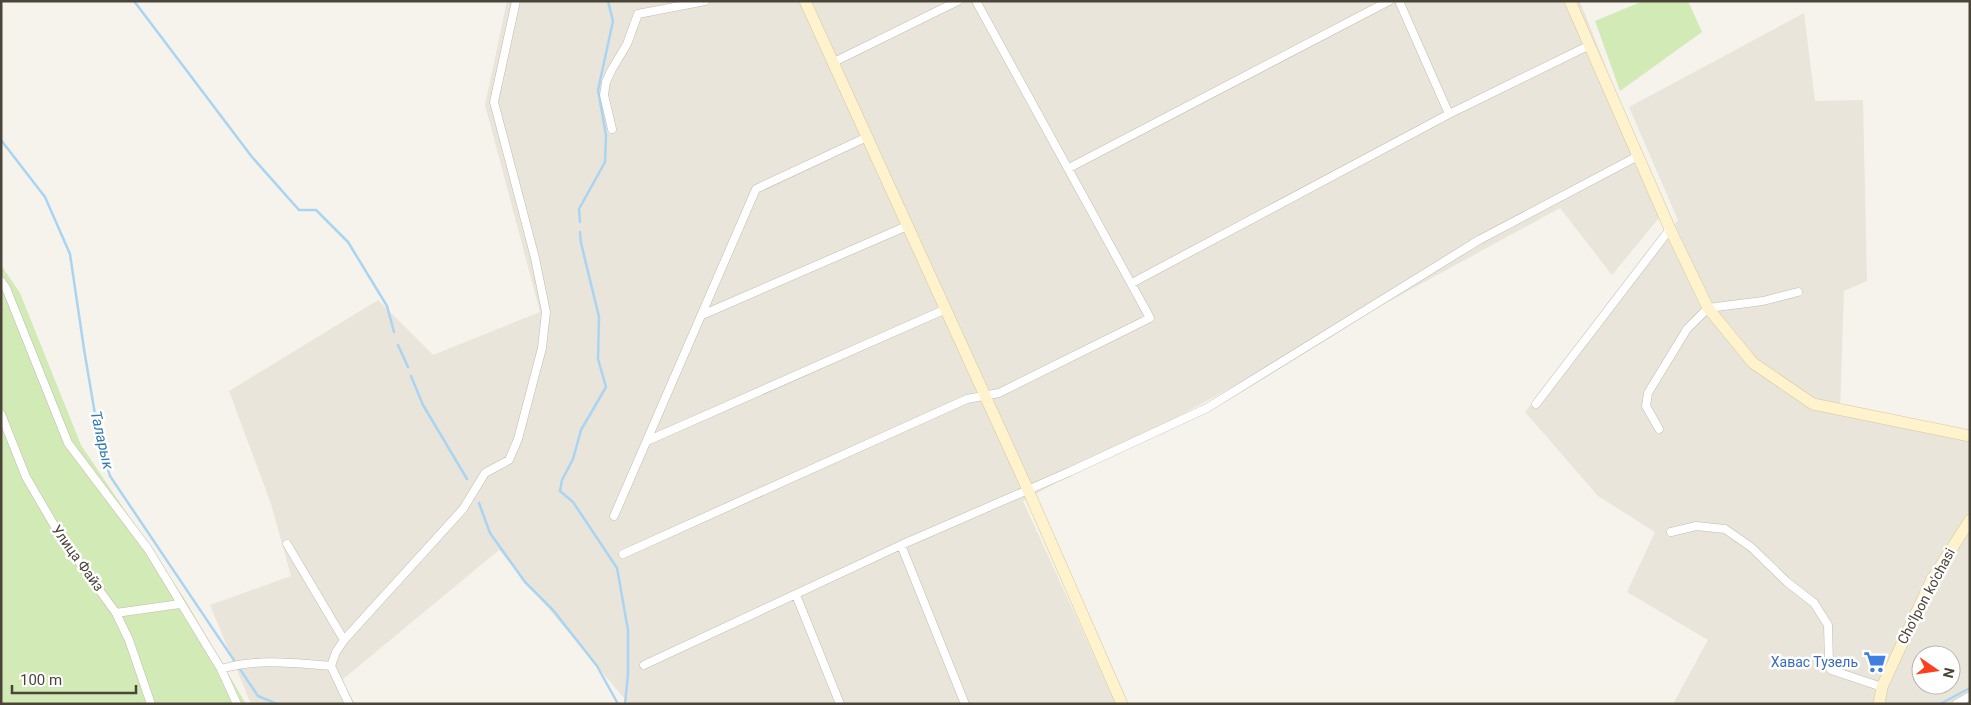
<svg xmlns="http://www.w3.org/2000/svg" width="1971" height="705" font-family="Roboto,sans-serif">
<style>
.residential{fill:#eae5da;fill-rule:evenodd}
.green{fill:#d2eab5}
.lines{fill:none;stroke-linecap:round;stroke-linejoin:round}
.stream{stroke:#a9d4f2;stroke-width:2.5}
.street-casing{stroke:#c2bbae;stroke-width:9}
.secondary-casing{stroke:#d6c79b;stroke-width:12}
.street{stroke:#fff;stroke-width:8}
.secondary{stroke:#fff3cd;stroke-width:11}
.labels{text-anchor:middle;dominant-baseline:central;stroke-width:5;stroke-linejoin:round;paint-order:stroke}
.street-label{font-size:14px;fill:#4b4439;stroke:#fff}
.shop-label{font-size:14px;fill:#366cbe;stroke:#fff;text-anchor:end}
.water-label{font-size:15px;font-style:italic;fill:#2e7ab2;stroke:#fff}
</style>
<rect width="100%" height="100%" fill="#f6f3ec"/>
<path class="residential" d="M507,1H1580L1663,213L1612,275L1560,208L1023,501L1116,704H629L499,550L342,680L355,704H251L210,605L291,576L271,504L229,391L378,300L433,355L540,312L485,105Z
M1804,13L1815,101L1863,100L1867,281L1844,291L1840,411L1970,433V704H1673L1708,640L1627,592L1655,532L1598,496L1525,412L1678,220L1629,107ZM1921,655H1951V685H1921Z"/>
<path class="green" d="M1643,1H1688L1702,32L1620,91L1595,21Z
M1,265L20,293L81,445L184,598L246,704H1Z"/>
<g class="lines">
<path class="stream" d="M134,1L252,157L299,210H316L348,242L387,306L394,332
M1,140L45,197L70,254L84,349L100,444L110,476L258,696L277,704
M580,222L579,209L605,162L606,135L598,90L613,21L608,1
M580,232L581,243L599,317L598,359L606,387L581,430L573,459L562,480L560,491L573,502L617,568L628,630V674L625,704
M398,345L408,367
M411,376L423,405L467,479
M479,503L490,533L525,582L553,610L597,666L618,704
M1940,704L1970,688"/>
<defs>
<path id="street" d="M1399,1L1449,114
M834,62L958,1
M612,129L604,95L606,82L611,71L627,44L638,14L705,1
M1069,168L1389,1
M1,281L6,288L68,443L148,549L221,669L237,704
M1132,283L1449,114L1590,45
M702,315L907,226
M1536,404L1670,229
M1,414L26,477L61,537L116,613L129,640L151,704
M1659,429L1646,406L1648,393L1687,329L1708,308L1763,301L1798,292
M647,441L946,309
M614,516L756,189L867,137
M1671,532L1696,526L1725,529L1751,547L1787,582L1814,603L1828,625L1829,663L1831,670L1882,687
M287,544L344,640
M901,545L965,704
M623,554L967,399L999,393L1150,318L976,1
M796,595L840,704
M116,613L180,604
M644,665L901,545L1069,472L1207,408L1479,240L1638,156
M331,666L336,652L344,640L463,509L485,473L509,460L518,439L542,348L546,312L535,258L494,102L516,1
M221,669C256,658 294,663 331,666L349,704
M1956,704L1970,696"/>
<path id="secondary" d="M805,1L1028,490L1122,704
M1570,1L1670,229L1708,308L1753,363L1813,404L1970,436
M1879,704L1882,687L1931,581L1970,520"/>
</defs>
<use href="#street" class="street-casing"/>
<use href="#secondary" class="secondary-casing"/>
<use href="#street" class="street"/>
<use href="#secondary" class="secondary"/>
</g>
<defs>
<symbol id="supermarket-bare" viewBox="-9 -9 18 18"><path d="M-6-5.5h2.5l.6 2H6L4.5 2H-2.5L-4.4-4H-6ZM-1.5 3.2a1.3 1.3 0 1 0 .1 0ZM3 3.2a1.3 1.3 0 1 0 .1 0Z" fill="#3f7fe0" stroke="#fff" stroke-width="2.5" paint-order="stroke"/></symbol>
</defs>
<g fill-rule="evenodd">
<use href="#supermarket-bare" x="1859" y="646" width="32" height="32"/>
</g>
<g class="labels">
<g class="street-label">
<text transform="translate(78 558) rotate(54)">Улица Файз</text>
<text transform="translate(1926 596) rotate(-62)">Cho'lpon ko'chasi</text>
</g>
<g class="shop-label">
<text x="1858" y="662">Хавас Тузель</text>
</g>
<g class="water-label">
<text transform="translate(102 440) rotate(77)">Таларык</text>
</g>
</g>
<rect width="1971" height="705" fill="none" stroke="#4b4439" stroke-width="5"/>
<g transform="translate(1936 670) rotate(103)"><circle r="24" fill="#ffffff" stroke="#b7b4b0"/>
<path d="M0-4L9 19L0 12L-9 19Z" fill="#fc3f1d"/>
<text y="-8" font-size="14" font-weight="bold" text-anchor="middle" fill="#4b4439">N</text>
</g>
<path d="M12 685v8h124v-8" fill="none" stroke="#4b4439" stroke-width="2.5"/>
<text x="20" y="685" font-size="15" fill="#4b4439" stroke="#ffffff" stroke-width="4" paint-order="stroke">100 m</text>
</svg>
